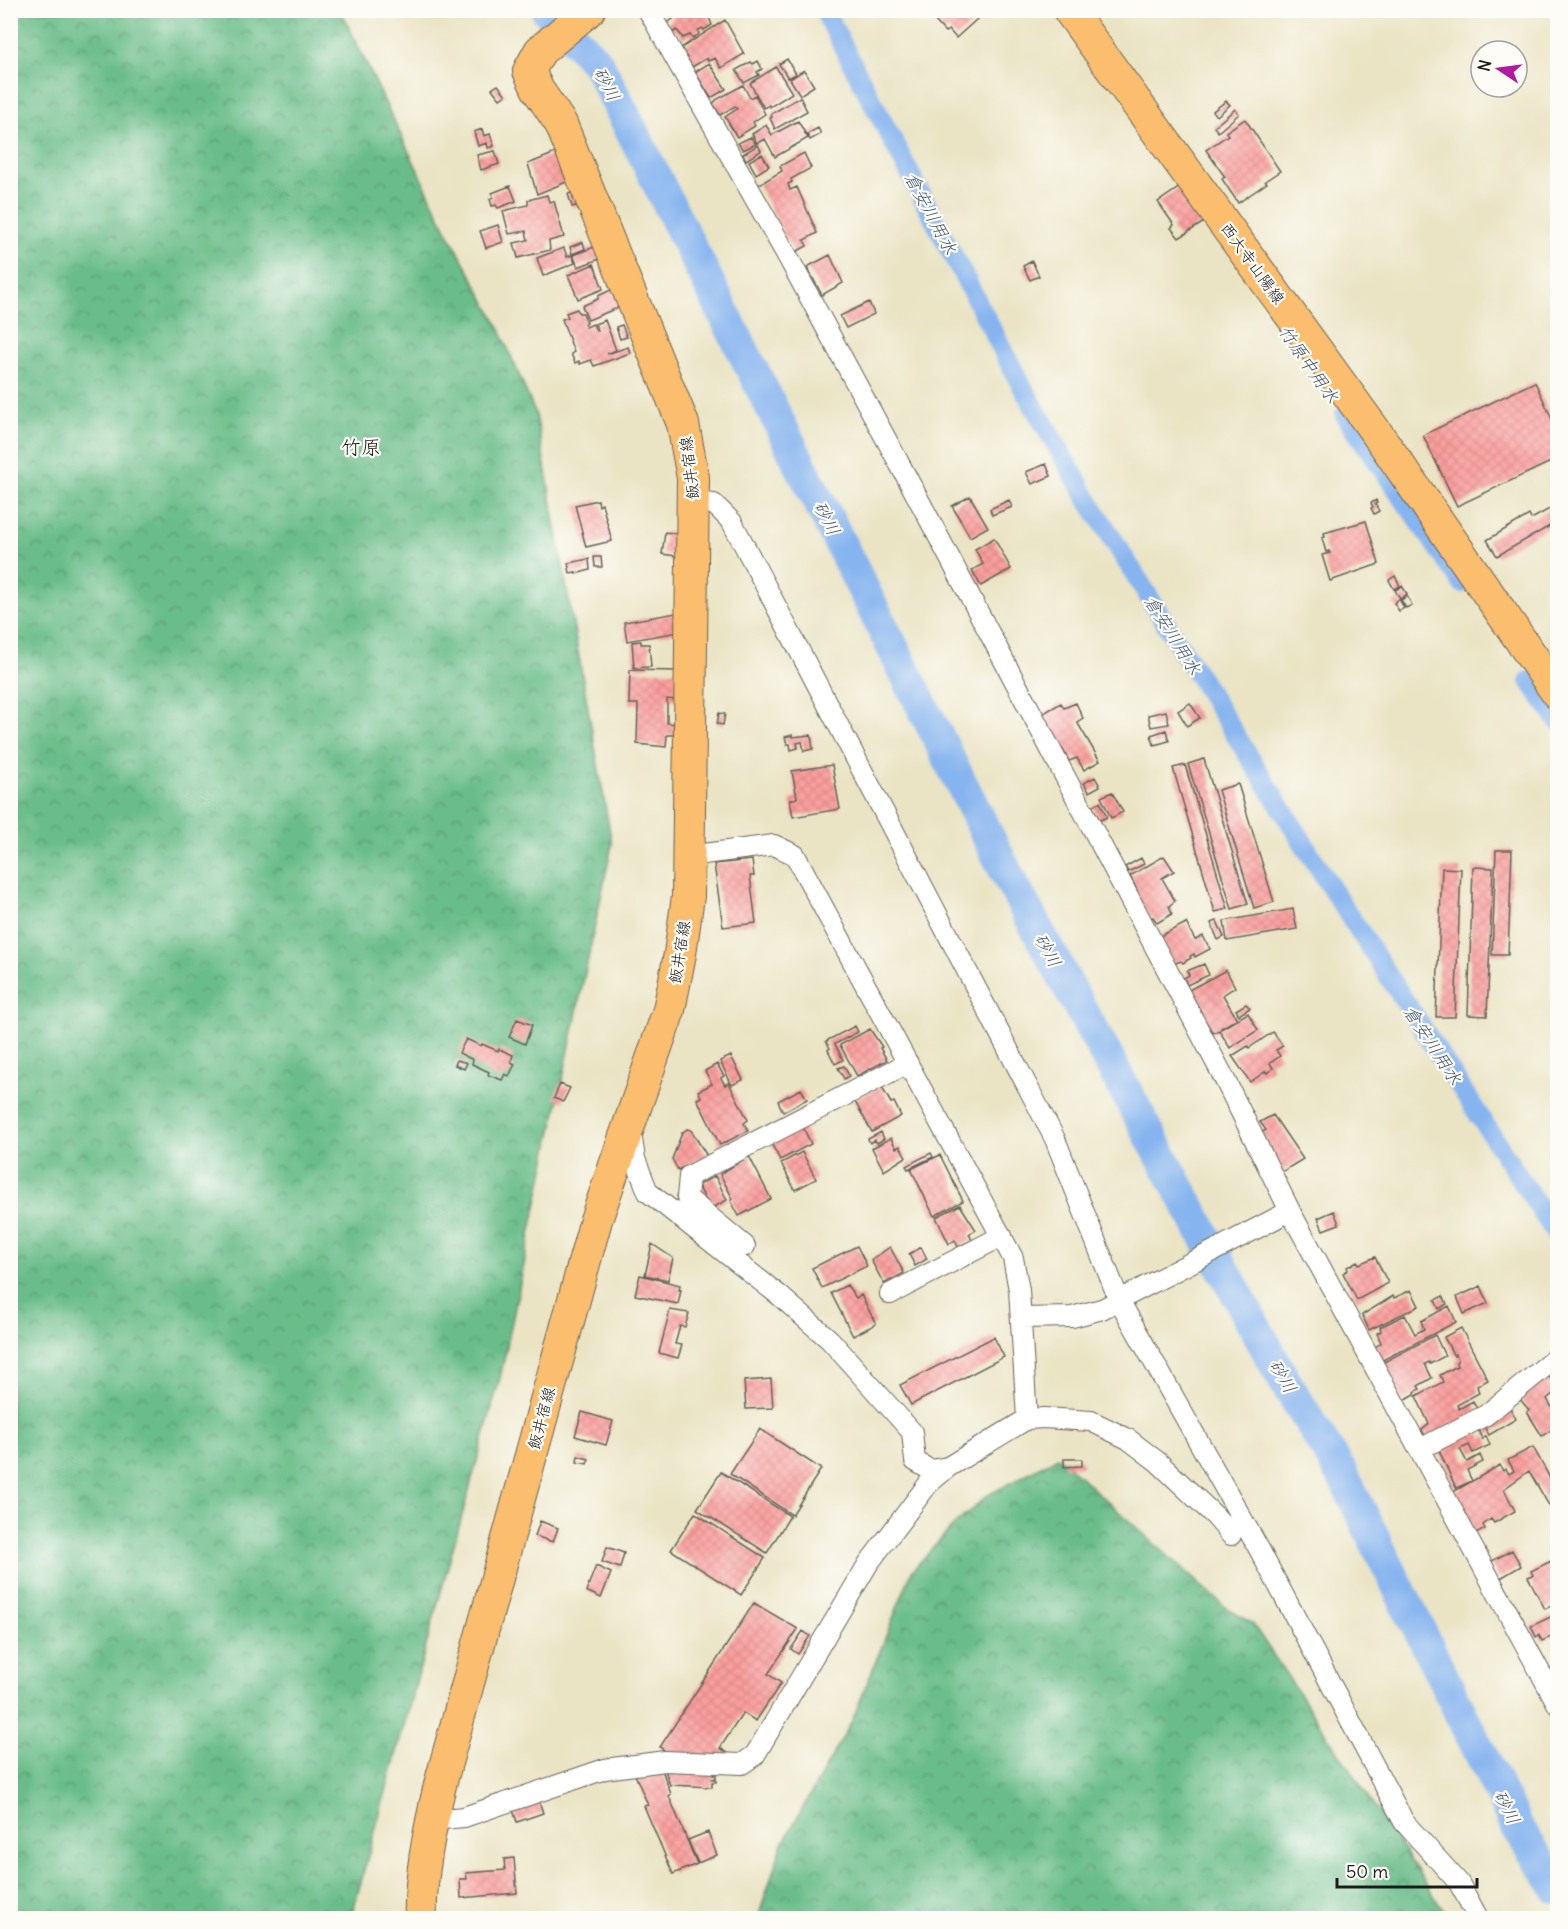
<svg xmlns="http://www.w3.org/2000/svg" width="1568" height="1929" font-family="Delius,'Klee One',sans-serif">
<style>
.forest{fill:url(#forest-crowns);stroke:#446c53;stroke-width:1.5}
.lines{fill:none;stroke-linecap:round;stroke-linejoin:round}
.canal{stroke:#85b4ef;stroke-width:20}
.river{stroke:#85b4ef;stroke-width:33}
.building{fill:url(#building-cross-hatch)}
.minor-casing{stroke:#646257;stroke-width:22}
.primary-casing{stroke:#646257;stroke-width:34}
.minor{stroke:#fff;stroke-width:20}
.primary{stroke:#fbbd6e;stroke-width:32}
.labels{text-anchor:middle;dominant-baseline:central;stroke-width:4.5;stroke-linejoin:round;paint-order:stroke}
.street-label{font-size:16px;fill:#1c1c1c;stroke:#fdfcf7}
.water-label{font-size:18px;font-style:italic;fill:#465970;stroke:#fdfcf7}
.quarter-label{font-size:20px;fill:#1c1c1c;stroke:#fdfcf7}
</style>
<defs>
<pattern id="forest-crowns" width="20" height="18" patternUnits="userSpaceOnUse" patternTransform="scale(1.5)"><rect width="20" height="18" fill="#6bbd8a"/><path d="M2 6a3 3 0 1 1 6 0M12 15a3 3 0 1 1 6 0" fill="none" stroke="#579970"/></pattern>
<pattern id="building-cross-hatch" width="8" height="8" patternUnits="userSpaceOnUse" patternTransform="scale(1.5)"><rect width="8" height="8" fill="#fa9f9d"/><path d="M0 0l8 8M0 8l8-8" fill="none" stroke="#d68887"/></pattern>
</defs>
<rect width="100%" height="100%" fill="#fdfcf7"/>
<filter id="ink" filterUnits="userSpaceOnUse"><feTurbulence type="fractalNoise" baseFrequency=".0167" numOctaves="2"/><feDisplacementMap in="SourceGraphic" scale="12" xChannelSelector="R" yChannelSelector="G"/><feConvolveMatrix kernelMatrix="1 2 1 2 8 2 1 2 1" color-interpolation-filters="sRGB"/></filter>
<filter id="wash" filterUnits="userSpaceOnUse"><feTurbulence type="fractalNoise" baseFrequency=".008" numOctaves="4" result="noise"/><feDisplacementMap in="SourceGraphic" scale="24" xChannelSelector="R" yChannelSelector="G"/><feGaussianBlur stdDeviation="1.35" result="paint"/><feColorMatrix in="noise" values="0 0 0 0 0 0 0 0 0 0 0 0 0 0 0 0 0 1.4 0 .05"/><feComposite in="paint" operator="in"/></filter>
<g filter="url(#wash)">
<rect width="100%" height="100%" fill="#eae4c4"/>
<path class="forest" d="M11,11H341L447,231L497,323L536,415L612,844L501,1374L351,1918H11Z
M1058,1457L1226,1608L1252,1623L1449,1918H758L782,1845L852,1721L912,1571L952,1527L988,1495Z"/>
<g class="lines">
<path class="canal" d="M824,10L1019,381L1087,498L1339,900L1558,1237
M1345,415L1462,583
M1530,681L1558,721"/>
<path class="river" d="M547,10L598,64L1010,880L1284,1380L1342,1474L1518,1829L1558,1888"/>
</g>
<g id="blocks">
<path class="building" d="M682,10H706L712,25L704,30L702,28L698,31L699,34L693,38L690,35L683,38L677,30L672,33L667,23L673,19L671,17Z
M946,10H987L956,38L949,30L945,32L935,21Z
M725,20L744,54L721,68L715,58L708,61L707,58L692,67L681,48Z
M787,59L796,74L788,78L779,64Z
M758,61L762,69L757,72L759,75L744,83L736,70L751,62L753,64Z
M709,63L726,89L711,98L695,72Z
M776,67L792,93L770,107L769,105L764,108L750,83Z
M804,70L814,86L800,95L790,79Z
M498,85L506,95L500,99L492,89Z
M743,85L750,98L755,95L765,114L753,122L755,126L737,137L725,117L737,109L735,106L720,115L713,104L716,100Z
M800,97L807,111L775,129L770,118L772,117L771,114Z
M1226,101L1230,105L1217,116L1213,111Z
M1235,109L1239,114L1218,132L1214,127Z
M1245,119L1280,171L1265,181L1267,183L1238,203L1222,179L1225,177L1206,150L1228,135L1226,132Z
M798,121L808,138L775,157L765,139L757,143L752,134L766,125L772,135Z
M818,128L821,134L810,140L807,134Z
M482,129L484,136L490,134L494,146L488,148L487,143L478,146L474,132Z
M751,137L756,144L743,150L738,143Z
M758,145L761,151L746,160L743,154Z
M495,151L499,164L481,170L477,155Z
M558,152L569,181L537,194L528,164Z
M804,153L811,168L791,179L792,182L788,184L790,190L797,187L817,233L804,240L807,246L794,253L758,185L782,171L780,166Z
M762,154L769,166L756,174L749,161Z
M510,186L516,201L498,208L496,205L492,206L490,199L493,197L492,193Z
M1180,187L1204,222L1179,238L1171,228L1174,225L1158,202Z
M575,192L581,204L572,207L568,194Z
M547,195L549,202L554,201L564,237L549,241L550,250L518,258L514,243L528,240L526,231L509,234L503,211L528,205V200Z
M498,225L503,242L486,248L480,231Z
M583,242L585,249L572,254L570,247Z
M597,246L602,258L578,267L573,255Z
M564,248L567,257L572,255L575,263L543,276L537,258Z
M830,255L843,283L822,295L807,267Z
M1032,261L1039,276L1030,280L1023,266Z
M594,264L603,289L578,299L568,275Z
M615,288L622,306L588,320L582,306L598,299V296Z
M869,302L874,314L846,328L840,316Z
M577,309L579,313H583L587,323L585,324L586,327L593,324L596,331H598L595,324L605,320L616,350L607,354L628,347L630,353L594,366L591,360L580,364L579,361L575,363L571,354L574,352L562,319L568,317L566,313Z
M622,325L627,337L620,339L616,327Z
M1535,382L1557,430V459L1457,506L1423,435Z
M1046,464L1051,476L1032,484L1026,472Z
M970,496L988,527L970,537L952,506Z
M598,500L599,506L602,504L612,541L586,547L575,505Z
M1009,500L1012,507L992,515L990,509Z
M1376,500L1377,503L1375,504L1379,511L1374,514L1371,508L1373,507L1371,503Z
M1551,508L1557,522L1497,556L1487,540L1529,515L1531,519L1535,517Z
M1366,521L1379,564L1330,581L1322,555L1330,553L1329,551L1326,552L1322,538L1325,537L1324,533Z
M665,532L678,534L676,556L662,554Z
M994,538L1011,569L981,586L972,570L983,564L975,549Z
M594,557H601L602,567H595Z
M589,559L590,570L576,574V572L570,573L568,563Z
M1395,576L1400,586L1394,589L1389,580Z
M1402,586L1407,594L1400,599L1395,590Z
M1407,596L1412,605L1406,608L1401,600Z
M1399,599L1404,608L1399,611L1394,603Z
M676,613L679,632L627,641L624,622Z
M641,641V644H649L651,667L634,668L632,642Z
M630,670L677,671V700L667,699V723L678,724V735H667L666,747L637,744L638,704H629Z
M1061,703L1064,708L1076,703L1083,718L1077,722L1100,761L1084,770L1077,758L1069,761L1062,748L1060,749L1042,714Z
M1190,703L1200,718L1187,726L1178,711Z
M1166,711L1169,724L1151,727L1148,715Z
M719,713L725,714L723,725L717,724Z
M1166,730L1169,741L1154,745L1151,735Z
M792,735V737L811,735L813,749L804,751L802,742L797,743L798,748L791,750L790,744H787L785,737Z
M1204,759L1248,904L1232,909L1188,764Z
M832,765L840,809L793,817L790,800L797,798L792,771Z
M1185,765L1228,909L1215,912L1173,768Z
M1095,777L1100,786L1089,792L1084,783Z
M1238,784L1274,902L1254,908L1218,790Z
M1112,792L1123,812L1111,818L1101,797Z
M1100,802L1107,817L1100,820L1092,806Z
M1496,850H1512L1508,955H1492Z
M1164,856L1174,871L1162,878L1175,901L1169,906L1172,914L1157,923L1153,917L1150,918L1134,891L1137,890L1130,876Z
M1141,858L1144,864L1128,872L1125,867Z
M752,860L754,876H750L756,923L723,927L714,864Z
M1473,867L1493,868L1487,1016L1468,1015Z
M1442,868L1461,869L1455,1017H1436Z
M1293,909L1297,929L1227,941L1224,921Z
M1217,921L1224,937L1218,940L1211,923Z
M1186,923L1195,940L1203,936L1210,949L1195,957L1194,954L1190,956L1191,958L1183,963L1181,961L1173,964L1160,936Z
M1204,964L1209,975L1187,985L1184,978L1189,975L1187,971Z
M1226,970L1235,987L1223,995L1237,1019L1221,1028V1029L1248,1013L1258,1030L1230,1048L1219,1030L1213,1033L1205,1020H1203L1200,1015L1202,1014L1196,1003L1193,1004L1187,991Z
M1246,1004L1250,1008L1239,1015L1236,1010Z
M517,1019L532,1025L525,1044L509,1037Z
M855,1026L858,1032L835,1044L843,1060L835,1064L828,1050L830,1048L826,1041Z
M870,1029L882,1047L880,1048L887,1060L857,1076L840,1045Z
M1273,1032L1283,1046L1276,1050L1280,1056L1270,1063L1273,1068L1267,1073L1266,1071L1250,1082L1232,1056L1248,1046L1249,1048Z
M466,1039L481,1046L482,1044L498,1051L499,1049L513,1055L511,1062L515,1064L509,1076L505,1074L502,1080L488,1075L489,1072L472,1064L473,1060L459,1053Z
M731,1056L743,1080L732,1085L720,1061Z
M457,1060L467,1063L464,1069L455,1065Z
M717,1064L724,1076L721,1078L725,1085L729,1083L748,1120L744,1123L748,1131L720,1145L697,1099L701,1097L698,1091L712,1084L705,1071Z
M844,1066L849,1076L844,1079L838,1068Z
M560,1084L570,1088L563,1102L554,1098Z
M881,1086L891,1103L894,1102L901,1116L872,1132L854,1100Z
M801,1089L807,1099L783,1112L778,1101Z
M1273,1115L1303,1159L1282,1172L1259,1134L1266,1130L1260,1122Z
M803,1127L811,1144L780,1160L771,1143Z
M687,1129L691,1130L707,1156L678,1170L672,1159L682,1133Z
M881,1132L884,1139L877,1143L875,1140L870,1143L868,1139Z
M891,1138L896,1148L900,1146L906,1157L884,1171L872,1148Z
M802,1152L816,1179L795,1190L781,1163Z
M931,1153L933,1157L908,1169L906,1166Z
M940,1155L963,1201L934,1216L911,1169Z
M749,1156L771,1199L739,1216L731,1201L733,1199L720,1174Z
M715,1176L727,1200L710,1209L698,1185Z
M960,1205L976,1230L969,1234L972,1240L958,1247L955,1240L949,1244L936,1217Z
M1334,1211L1339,1224L1323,1230L1318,1218Z
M652,1244L673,1258L668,1280L645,1275Z
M857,1246L867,1266L822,1288L812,1268Z
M890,1247L904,1273L884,1284L871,1260Z
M921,1247L927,1259L915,1266L909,1254Z
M1375,1257L1388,1283L1357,1300L1343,1273L1348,1270L1347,1267L1357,1261L1359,1264Z
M640,1275L680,1285L679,1290H681L678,1304L635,1295Z
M847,1285L856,1298L861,1295L876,1324L853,1336L831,1293Z
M1481,1286L1488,1303L1464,1314L1457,1297Z
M1411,1290L1419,1306L1369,1330L1362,1315L1393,1296L1394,1298Z
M1443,1296L1447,1304L1439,1309L1435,1300Z
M1449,1306L1456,1322L1381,1361L1374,1348L1381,1343L1377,1333L1381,1331L1380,1327L1405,1315L1415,1334L1424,1329L1421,1321Z
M670,1310L689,1313L685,1327L680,1326L675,1344L682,1345L678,1358L659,1353Z
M1461,1328L1488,1380L1477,1386L1479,1393L1457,1405L1459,1409L1473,1401L1479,1413L1427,1439L1422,1430L1429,1424L1416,1396L1443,1382L1440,1375L1457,1366L1456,1362L1458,1360L1456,1354L1454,1356L1444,1337Z
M1435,1335L1445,1356L1430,1364L1429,1362L1425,1364L1432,1378L1418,1386L1420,1389L1415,1392V1394L1402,1401L1382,1363Z
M994,1337L1004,1357L911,1405L900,1385Z
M1547,1374L1557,1386V1390L1547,1399L1557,1416V1426L1542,1436L1527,1412L1529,1410L1519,1398Z
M771,1379L773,1408L746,1409L744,1381Z
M1509,1406L1516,1419L1489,1435L1482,1422Z
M582,1412L613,1421L606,1445L575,1436Z
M1477,1427L1482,1439L1486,1436L1490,1445L1473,1453L1469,1445L1460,1449L1467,1462L1480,1455L1483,1462L1467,1470L1472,1481L1456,1488L1437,1446Z
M760,1429L821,1469L792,1515L730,1474Z
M1533,1447L1557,1491V1512L1554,1514L1529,1471L1504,1489L1515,1511L1494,1523L1491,1519L1483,1525L1485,1529L1476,1534L1453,1492L1500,1465L1503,1471L1506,1469L1509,1474L1514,1471L1508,1460Z
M578,1456L589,1459L587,1464L577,1462Z
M1064,1459H1082V1466L1064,1467Z
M721,1472L790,1516L767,1553L697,1509Z
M695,1513L765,1558L741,1595L671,1550Z
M540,1521L558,1528L553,1542L535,1536Z
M607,1547L624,1553L620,1568L602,1562Z
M1512,1550L1521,1566L1499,1579L1490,1562Z
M1551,1561L1557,1572V1603L1545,1609L1528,1577L1533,1575L1531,1571Z
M596,1566L611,1573L601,1598L586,1591Z
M754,1603L798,1629L768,1674L781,1683L756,1721L743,1713L720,1748L728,1753L727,1757L670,1755L660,1747Z
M1557,1614V1634L1542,1641L1539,1635L1536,1637L1531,1626Z
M803,1631L810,1636L798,1654L791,1649Z
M661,1767L671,1794L669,1796L697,1864L673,1874L644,1806L648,1805L633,1770Z
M665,1770L713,1771V1775H716V1778L713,1779L716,1780V1782H712V1787L670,1785Z
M539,1801L543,1813L517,1822L513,1810Z
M708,1832L717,1855L698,1863L688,1840Z
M514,1858L517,1893L461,1898L460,1879H467L466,1873L505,1870L504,1859Z"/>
</g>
</g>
<g filter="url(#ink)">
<use href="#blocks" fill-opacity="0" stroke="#646257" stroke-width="1.5"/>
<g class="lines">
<defs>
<path id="minor" d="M648,10L789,259L927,515L1221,1072L1290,1211L1558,1705
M693,502L714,504L732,522L1055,1139L1119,1300L1259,1549L1404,1822L1459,1883L1478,1918
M688,856L774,845L795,855L1013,1258L1019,1290L1027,1419
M631,1132L635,1159L648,1192L780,1296L830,1340L912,1432L915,1461L930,1470L948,1467L1027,1419L1044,1418L1091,1421L1128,1439L1158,1462L1216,1517L1231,1535
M745,1246L687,1198L689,1176L908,1063
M890,1294L1002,1236
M1021,1318L1072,1317L1102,1309L1290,1211
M1420,1449L1486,1415L1558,1356
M432,1820L464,1817L605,1769L665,1761L742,1764L755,1755L868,1564L929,1483L947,1468"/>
<path id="primary" d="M1069,10L1383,442L1558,694
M421,1918C419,1877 431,1822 441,1781L596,1220L669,1010L680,954L688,896L693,478L683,424L561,124L538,90L529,71L540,51L589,10"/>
</defs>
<use href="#minor" class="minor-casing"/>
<use href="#primary" class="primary-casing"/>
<use href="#minor" class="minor"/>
<use href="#primary" class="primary"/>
</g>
</g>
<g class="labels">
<g class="street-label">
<text transform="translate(1253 263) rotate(54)">西大寺山陽線</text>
<text transform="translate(689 468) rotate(-97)">飯井宿線</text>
<text transform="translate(679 952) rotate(-81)">飯井宿線</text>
<text transform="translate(541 1418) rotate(-75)">飯井宿線</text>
</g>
<g class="water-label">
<text transform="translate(607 84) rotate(62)">砂川</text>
<text transform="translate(931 213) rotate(62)">倉安川用水</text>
<text transform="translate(1309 364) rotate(55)">竹原中用水</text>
<text transform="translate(827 518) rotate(63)">砂川</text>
<text transform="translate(1173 635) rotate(58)">倉安川用水</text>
<text transform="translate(1048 950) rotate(61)">砂川</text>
<text transform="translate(1433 1045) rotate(57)">倉安川用水</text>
<text transform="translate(1283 1376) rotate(60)">砂川</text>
<text transform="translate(1507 1807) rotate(63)">砂川</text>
</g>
<g class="quarter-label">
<text x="361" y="446">竹原</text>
</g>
</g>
<rect width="1568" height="1929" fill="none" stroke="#fdfcf7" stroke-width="36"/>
<g transform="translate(1499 69) rotate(283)"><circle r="28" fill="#fdfcf7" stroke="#a3a29f" stroke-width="1.5"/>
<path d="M0-4.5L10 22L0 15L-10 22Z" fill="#b5179e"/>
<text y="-9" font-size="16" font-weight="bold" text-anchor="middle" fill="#1c1c1c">N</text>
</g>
<path d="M1337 1878v9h140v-9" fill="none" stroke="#1c1c1c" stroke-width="3"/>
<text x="1346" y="1878" font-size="18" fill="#1c1c1c" stroke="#fdfcf7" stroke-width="4.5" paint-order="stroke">50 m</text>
</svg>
